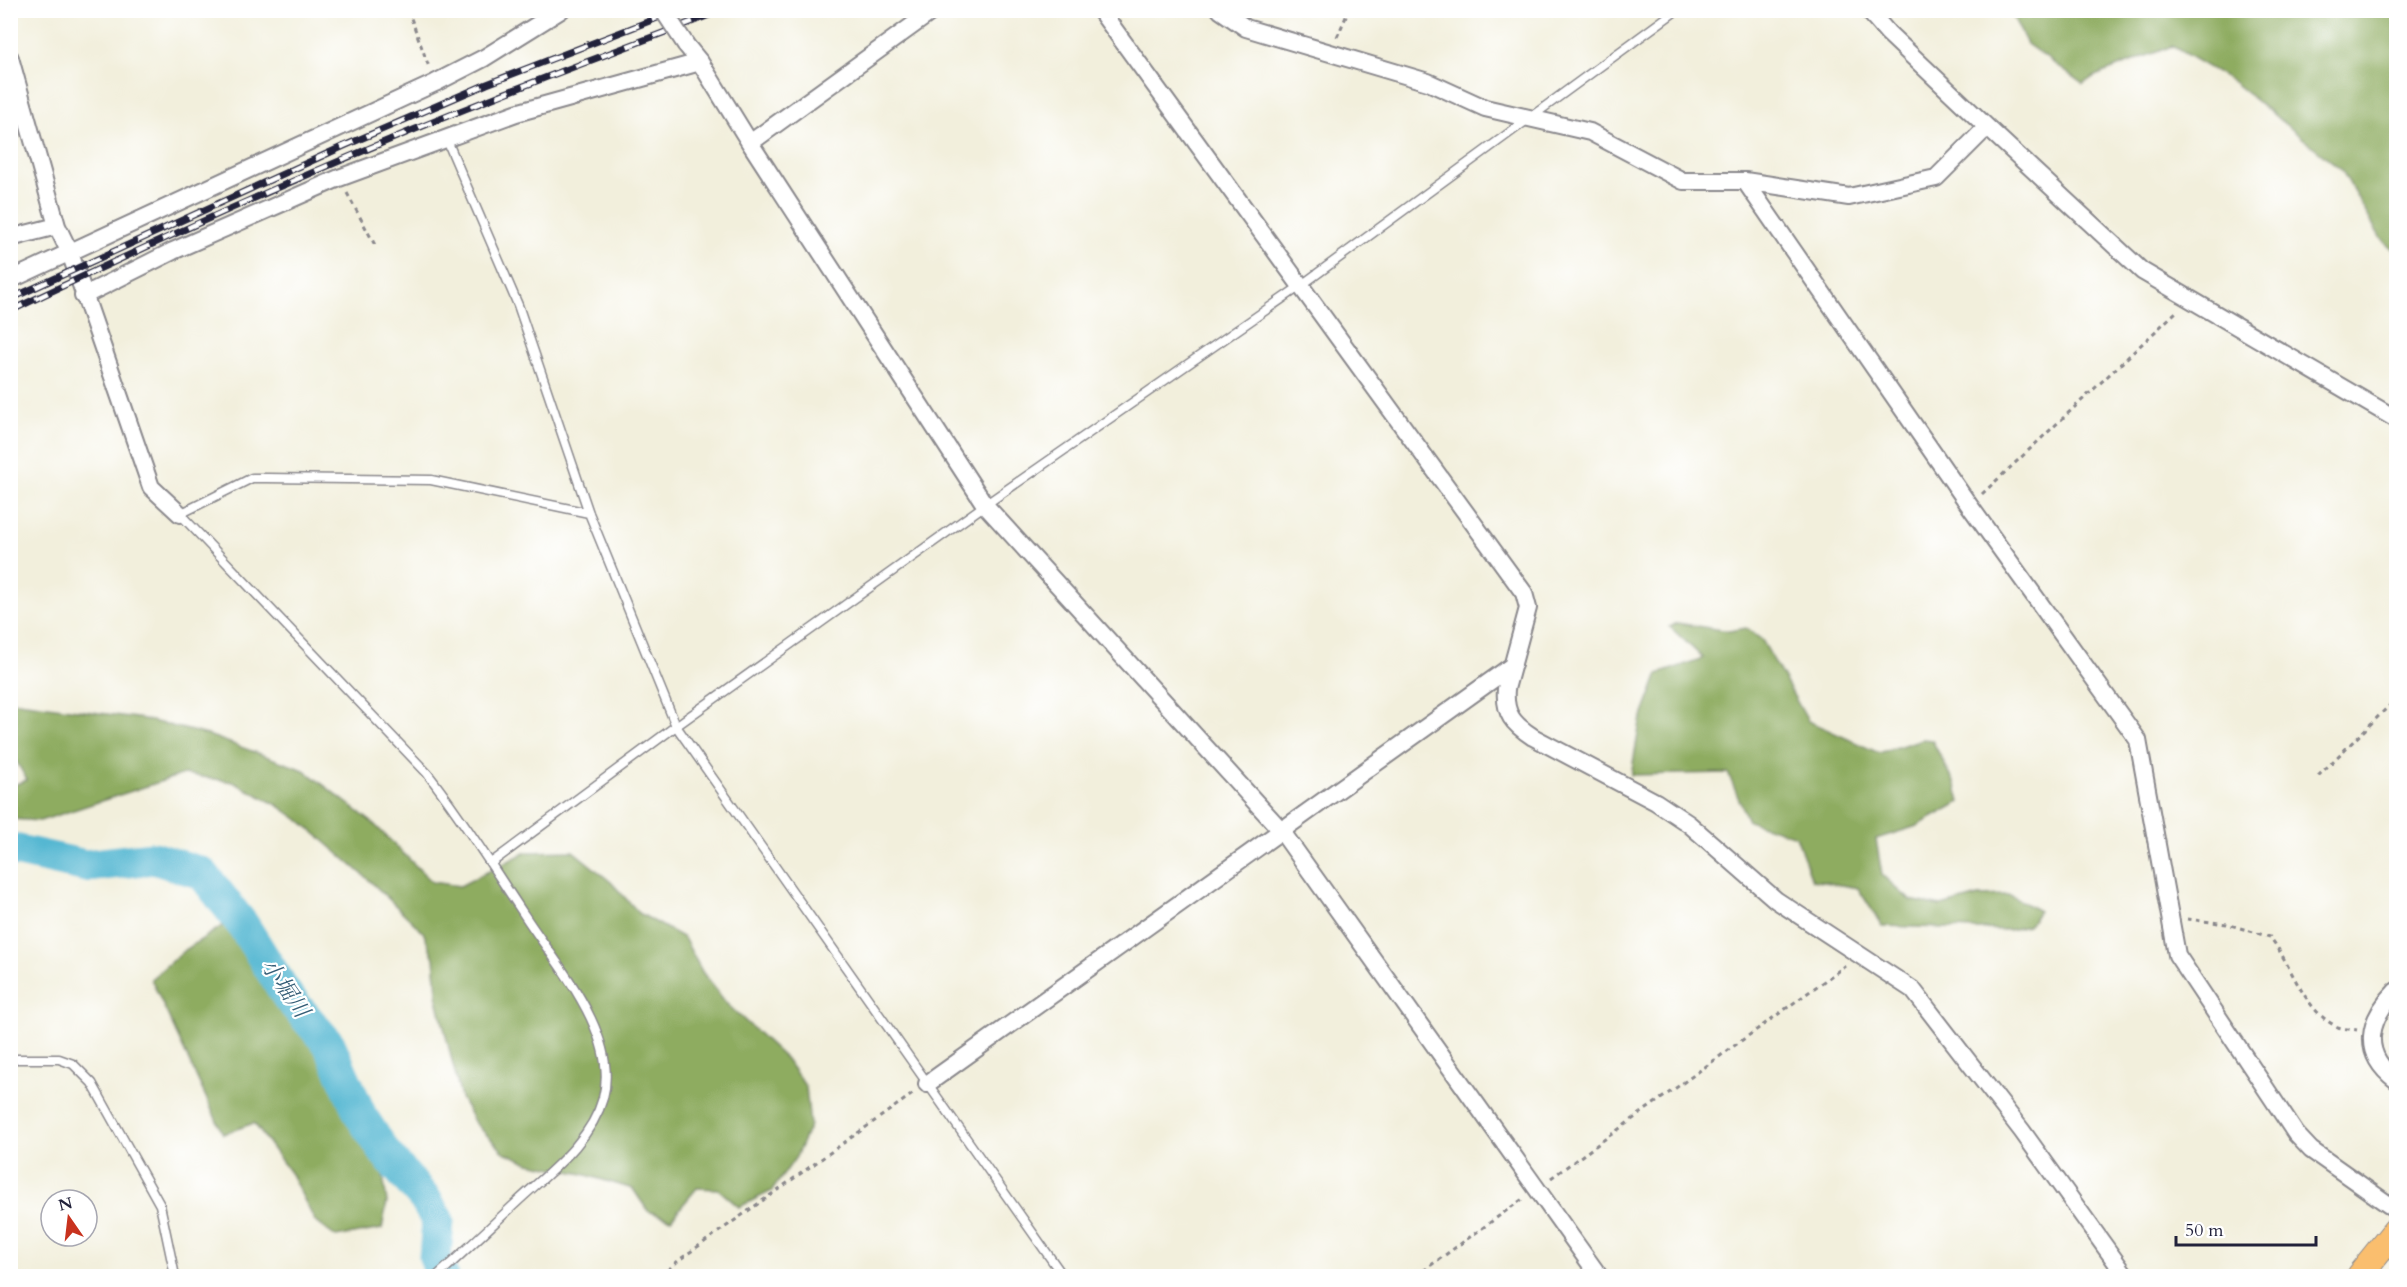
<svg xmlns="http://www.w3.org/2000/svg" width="2407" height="1287" font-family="Cardo,'Noto Serif JP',serif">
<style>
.forest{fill:#8eac60;stroke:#58674e;stroke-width:1.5}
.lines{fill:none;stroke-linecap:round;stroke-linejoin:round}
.river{stroke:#54b7d2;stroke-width:33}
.lane-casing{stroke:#8a888c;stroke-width:11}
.street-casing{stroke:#8a888c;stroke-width:20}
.primary-casing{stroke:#8a888c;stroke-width:28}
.path{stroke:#8a888c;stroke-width:3;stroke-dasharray:4.5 4.5;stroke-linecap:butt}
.lane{stroke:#fff;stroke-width:8}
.street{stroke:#fff;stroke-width:16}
.primary{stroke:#fabe6e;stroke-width:26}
.rail-casing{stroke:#22223b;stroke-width:7}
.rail{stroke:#fff;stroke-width:4.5;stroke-dasharray:14;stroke-linecap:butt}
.street-bridge-casing{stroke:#8a888c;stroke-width:20;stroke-linecap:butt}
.street-bridge{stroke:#fff;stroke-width:16}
.labels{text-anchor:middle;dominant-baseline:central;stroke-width:4.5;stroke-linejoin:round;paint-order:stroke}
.water-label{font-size:22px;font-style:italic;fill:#365e77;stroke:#fff}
</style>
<rect width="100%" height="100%" fill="#fff"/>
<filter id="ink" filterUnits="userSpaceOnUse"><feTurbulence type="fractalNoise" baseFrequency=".0167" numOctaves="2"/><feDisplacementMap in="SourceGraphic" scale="12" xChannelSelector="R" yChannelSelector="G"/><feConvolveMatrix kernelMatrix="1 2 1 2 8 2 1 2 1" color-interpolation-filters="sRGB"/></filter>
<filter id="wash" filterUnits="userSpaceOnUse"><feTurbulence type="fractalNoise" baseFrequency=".008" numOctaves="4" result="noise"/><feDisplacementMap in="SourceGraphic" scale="24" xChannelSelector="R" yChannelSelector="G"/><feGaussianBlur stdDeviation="1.35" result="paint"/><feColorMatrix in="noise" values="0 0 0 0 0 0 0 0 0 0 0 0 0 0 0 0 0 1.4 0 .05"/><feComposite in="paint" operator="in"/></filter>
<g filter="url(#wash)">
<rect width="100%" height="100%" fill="#f2efdc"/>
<path class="forest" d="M2010,11H2396V252L2380,237L2341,169L2232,81L2172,46L2095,76L2083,84L2027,44Z
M1677,623L1729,631L1746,628L1762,640L1808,721L1879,753L1922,739L1932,740L1956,786L1960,802L1917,826L1876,839L1882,875L1910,900L1941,906L1979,896L2010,895L2039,911L2028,926L2009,930L1882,926L1858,888L1812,880L1796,836L1748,821L1728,773L1631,775L1640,722L1658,674L1703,658L1670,627Z
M11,701L144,719L208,735L304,770L373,823L432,882L460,886L526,852L573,851L611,882L639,913L684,938L703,973L727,1004L786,1059L806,1087L810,1125L796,1157L772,1191L739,1207L718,1189L697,1188L671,1219L648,1211L633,1189L583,1174L529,1163L504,1152L475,1123L461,1098L438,1003L434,958L423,932L369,880L303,823L277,805L233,782L184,774L40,821L11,819V786L27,780L11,752Z
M228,922L277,1001L317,1047L346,1106L382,1168L387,1202L382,1229L336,1237L315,1221L291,1174L254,1123L223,1134L151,979L182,952Z"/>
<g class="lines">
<path class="river" d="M10,849L86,866L153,858L202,873L243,925L288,997L329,1044L361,1116L386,1154L425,1199L438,1221L435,1257L442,1276"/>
</g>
</g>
<g filter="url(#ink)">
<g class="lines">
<defs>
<path id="lane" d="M446,138L518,305L589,513L676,726L1063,1276
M491,863L676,726L985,505L1299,287L1677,10
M10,1059H59L73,1064L92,1083L160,1205L175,1276
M437,1276C464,1252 490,1227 517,1202C548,1173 591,1142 603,1098C620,1035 556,964 525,916C493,868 463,819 427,773L180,514L252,478H266L431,480L589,513"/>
<path id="street" d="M1100,10L1524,593L1528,608L1506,689C1504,714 1513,724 1533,737L1656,802L1689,824L1776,900L1913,990L2022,1131L2126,1276
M1220,10L1246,28L1428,82L1485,108L1590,132L1683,181H1745L1849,197L1936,178L1987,127
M1868,10L1888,33L1987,127L2142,271L2396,419
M686,45L700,62L750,143L985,505L1280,829L1599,1276
M10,58L57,226L70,253L151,487L180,514
M750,143L934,10
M1745,181L1969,505L2138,740L2177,955L2296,1134L2311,1150L2389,1205
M10,238L57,226
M10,280L435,83L484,58L561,10
M83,296L173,251L339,178L516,113L700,62
M2396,991C2368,1020 2360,1053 2396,1080
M927,1084L1513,665"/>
<path id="primary" d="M2359,1276L2396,1230"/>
</defs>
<use href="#lane" class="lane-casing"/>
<use href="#street" class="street-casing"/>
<use href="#primary" class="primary-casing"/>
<path class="path" d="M408,10L429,67
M1337,37L1349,10
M347,193L376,247
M1982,494L2176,312
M2318,776L2396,699
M2187,919L2227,924L2270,937C2292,965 2303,1011 2338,1027C2343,1029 2351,1029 2357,1030
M1551,1178L1845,966
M661,1276L679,1260L914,1093
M1416,1276L1524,1198"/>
<use href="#lane" class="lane"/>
<use href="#street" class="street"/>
<use href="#primary" class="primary"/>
<defs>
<path id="rail" d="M10,299L344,146L487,84L678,10
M10,311C169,235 329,162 493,98C569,68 646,40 722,10"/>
</defs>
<use href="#rail" class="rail-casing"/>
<use href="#rail" class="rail"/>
<defs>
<path id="street-bridge" d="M663,10L686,45"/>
</defs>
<use href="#street-bridge" class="street-bridge-casing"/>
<use href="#street-bridge" class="street-bridge"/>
</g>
</g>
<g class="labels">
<g class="water-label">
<text transform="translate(285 988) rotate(55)">小堀川</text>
</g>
</g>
<rect width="2407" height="1287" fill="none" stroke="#fff" stroke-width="36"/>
<g transform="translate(69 1218) rotate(346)"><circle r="28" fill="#ffffff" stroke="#a7a7b1" stroke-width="1.5"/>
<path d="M0-4.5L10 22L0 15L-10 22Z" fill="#c8321e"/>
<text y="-9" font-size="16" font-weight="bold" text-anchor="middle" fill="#22223b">N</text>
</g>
<path d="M2176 1236v9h140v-9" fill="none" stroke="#22223b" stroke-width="3"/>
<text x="2185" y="1236" font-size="18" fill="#22223b" stroke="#ffffff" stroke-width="4.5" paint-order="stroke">50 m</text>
</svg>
